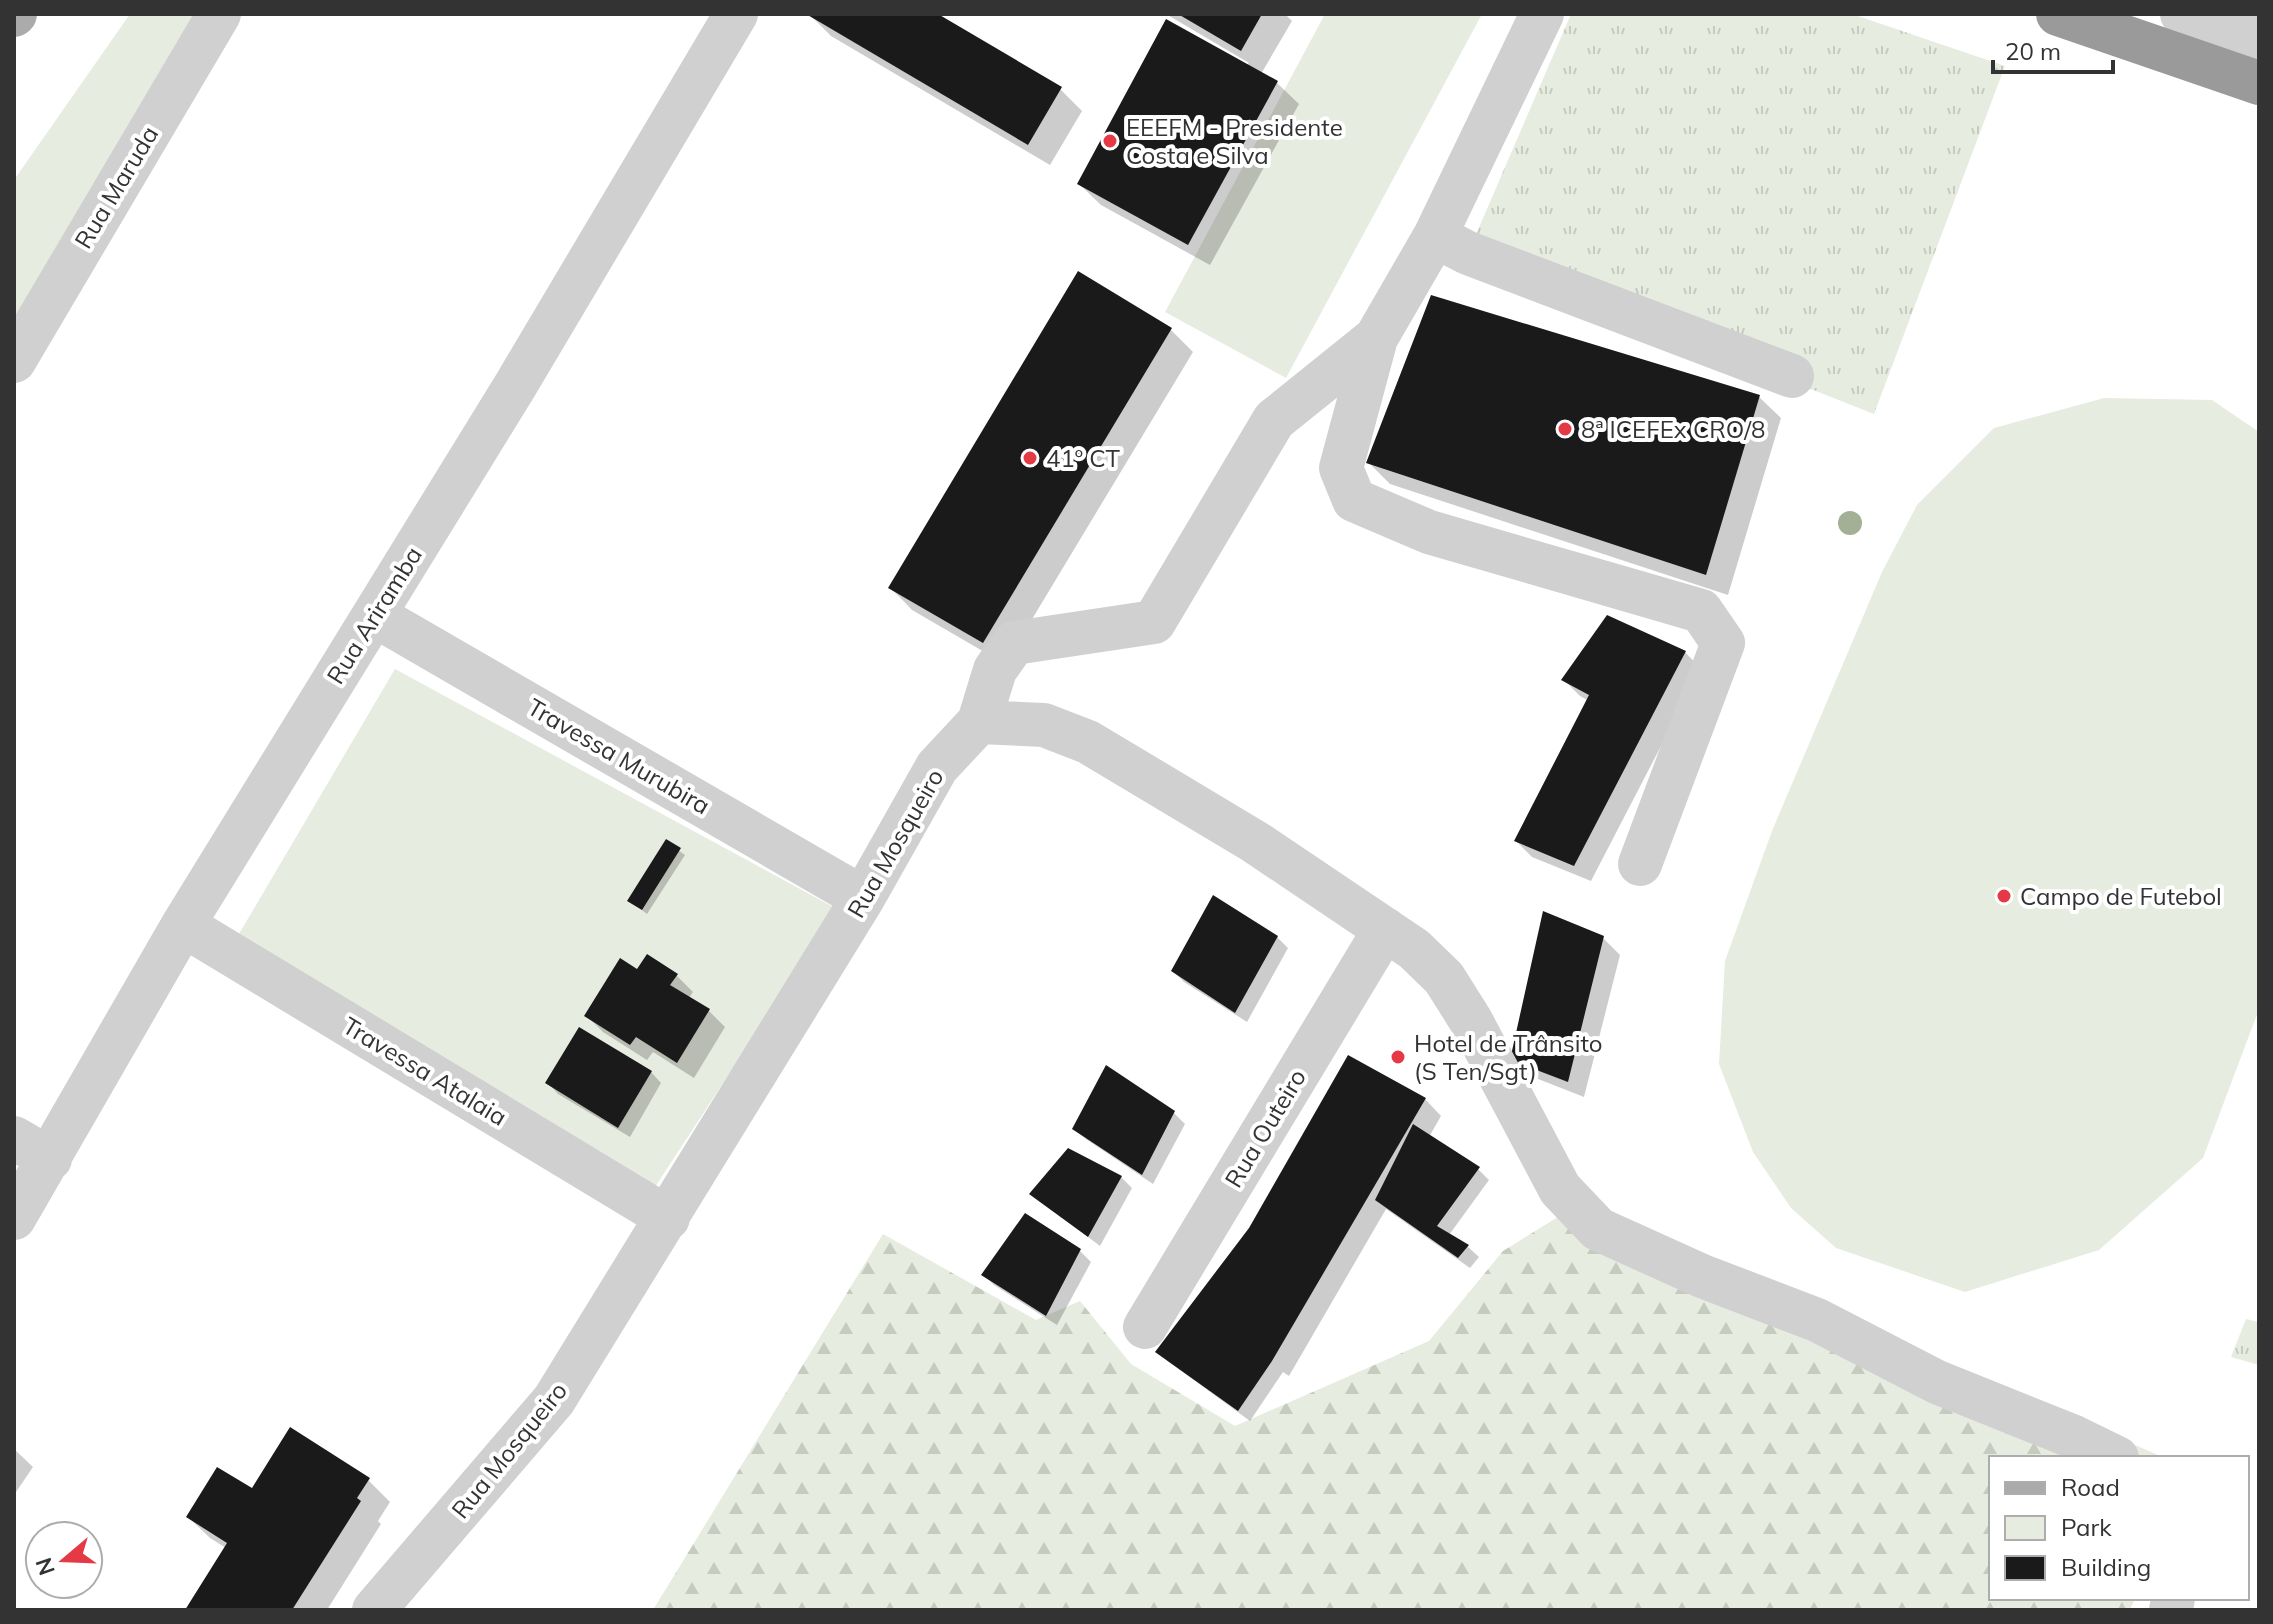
<svg xmlns="http://www.w3.org/2000/svg" width="2273" height="1624" font-family="Mulish,sans-serif">
<style>
.grass{fill:url(#grass-tufts)}
.forest{fill:url(#forest-firs)}
.park{fill:#e6ecdf}
.shadow{fill:#0003}
.building{fill:#1a1a1a}
.lines{fill:none;stroke-linecap:round;stroke-linejoin:round}
.minor{stroke:#d0d0d0;stroke-width:44}
.major{stroke:#ababab;stroke-width:44}
.highway{stroke:#9a9a9a;stroke-width:44}
.tree{fill:#a2b095}
.poi-dot{fill:#e63946;stroke:#fff;stroke-width:3}
.labels{text-anchor:middle;dominant-baseline:central;stroke-width:8;stroke-linejoin:round;paint-order:stroke}
.poi-label{font-size:24px;fill:#333;stroke:#fff;text-anchor:start}
.street-label{font-size:24px;fill:#333;stroke:#fff}
</style>
<defs>
<pattern id="grass-tufts" width="24" height="20" patternUnits="userSpaceOnUse" patternTransform="scale(2)"><rect width="24" height="20" fill="#e6ecdf"/><path d="M3 7l-1-3M5 7V3M7 7l1-3M15 17l-1-3M17 17v-4M19 17l1-3" fill="none" stroke="#c6cbc0"/></pattern>
<pattern id="forest-firs" width="22" height="20" patternUnits="userSpaceOnUse" patternTransform="scale(2)"><rect width="22" height="20" fill="#e6ecdf"/><path d="M5 1l3.5 6h-7zM16 11l3.5 6h-7z" fill="#c6cbc0"/></pattern>
</defs>
<rect width="100%" height="100%" fill="#fff"/>
<path class="grass" d="M1571,14H1852L2005,66L1874,414L1468,253Z
M2246,1319L2259,1322V1365L2231,1357Z"/>
<path class="forest" d="M1569,1210L1761,1283L2165,1458H1991V1598H2135L2130,1610H653L883,1234L1036,1320L1080,1301L1131,1364L1235,1426L1429,1341L1503,1251Z"/>
<path class="park" d="M130,14H202L14,323V180Z
M1325,14H1482L1286,378L1165,312Z
M2104,398L2212,400L2259,432V1009L2203,1158L2099,1250L1965,1292L1836,1248L1791,1208L1753,1152L1719,1064L1725,961L1772,831L1882,572L1917,505L1994,428Z
M395,669L837,909L655,1187L236,939Z"/>
<path class="shadow" d="M809,14H934L1060,89L1082,111L1050,165L831,36Z
M1166,14H1285L1292,21L1261,74L1277,83L1299,104L1210,265L1101,205L1079,184L1249,63Z
M1079,274L1171,330L1193,352L1005,664L912,610L891,588Z
M1759,397L1781,418L1728,595L1390,484L1368,462Z
M1685,652L1701,669L1591,881L1532,857L1516,841L1589,701L1580,696L1563,679Z
M667,842L685,855L647,914L630,901Z
M1277,937L1288,948L1247,1022L1184,982L1173,971Z
M1603,938L1620,955L1584,1097L1528,1075L1512,1059Z
M676,975L693,992L688,999L709,1011L725,1027L694,1078L653,1052L647,1060L603,1032L587,1016Z
M651,1072L661,1083L630,1137L558,1094L548,1083Z
M1425,1099L1441,1116L1429,1137L1478,1169L1489,1180L1449,1235L1468,1247L1479,1257L1470,1268L1386,1209L1289,1376L1283,1372L1250,1421L1169,1362L1158,1352Z
M1174,1113L1185,1124L1153,1184L1086,1139L1075,1129Z
M1121,1177L1132,1188L1100,1246L1031,1194Z
M1080,1251L1091,1262L1057,1325L994,1285L984,1275Z
M14,1449L33,1467L14,1495Z
M368,1480L390,1502L378,1521L381,1524L327,1610H187L226,1548L210,1538L188,1517L252,1491Z"/>
<path class="building" d="M806,14H938L1062,87L1028,145Z
M1178,14H1262L1241,51Z
M1166,19L1278,81L1188,245L1077,184Z
M1078,271L1172,328L983,643L888,588Z
M1431,295L1760,395L1706,575L1366,463Z
M1607,615L1686,651L1574,866L1514,841L1589,695L1561,680Z
M666,839L681,848L642,910L627,901Z
M1213,895L1278,936L1235,1013L1171,971Z
M1543,911L1604,936L1568,1082L1510,1060Z
M647,954L678,974L670,985L710,1009L677,1063L636,1037L630,1045L584,1016L620,958L637,969Z
M579,1027L652,1071L618,1128L545,1083Z
M1348,1055L1426,1098L1272,1361L1238,1411L1155,1352L1249,1228Z
M1106,1065L1175,1111L1142,1175L1072,1129Z
M1413,1124L1480,1167L1437,1226L1469,1245L1458,1258L1375,1200Z
M1068,1148L1122,1176L1088,1237L1029,1194Z
M1025,1213L1081,1249L1046,1316L981,1275Z
M290,1427L370,1478L357,1498L361,1501L292,1610H185L227,1543L186,1517L217,1467L252,1488Z"/>
<g class="lines">
<path class="minor" d="M2182,14L2259,38
M1435,236L1468,253L1792,376
M1376,338L1341,468L1354,500L1429,532L1701,611L1723,643L1640,864
M14,361L219,14
M374,615L863,898
M979,722L995,670L1014,643L1154,622L1274,420L1376,338L1435,236L1542,14
M183,925L668,1218
M14,1138L50,1159
M14,1218L183,925L515,386L736,14
M1145,1327L1385,929
M374,1610L554,1400L863,898L937,767L979,722L1044,725L1088,742L1255,842L1414,949L1444,978L1471,1021L1560,1189L1598,1229L1702,1276L1817,1320L1937,1382L2074,1437L2117,1458
M2171,1610L2173,1598"/>
<path class="major" d="M14,15L15,14"/>
<path class="highway" d="M2058,14L2259,83"/>
</g>
<circle class="tree" cx="1850" cy="523" r="12"/>
<g class="poi-dot">
<circle cx="1110" cy="141" r="8"/>
<circle cx="1565" cy="429" r="8"/>
<circle cx="1030" cy="458" r="8"/>
<circle cx="2004" cy="896" r="8"/>
<circle cx="1398" cy="1057" r="8"/>
</g>
<g class="labels">
<g class="poi-label">
<text x="1126" y="127">EEEFM - Presidente<tspan x="1126" dy="28">Costa e Silva</tspan></text>
<text x="1581" y="429">8ª ICEFEx CRO/8</text>
<text x="1046" y="458">41º CT</text>
<text x="2020" y="896">Campo de Futebol</text>
<text x="1414" y="1043">Hotel de Trânsito<tspan x="1414" dy="28">(S Ten/Sgt)</tspan></text>
</g>
<g class="street-label">
<text transform="translate(116 187) rotate(-59)">Rua Maruda</text>
<text transform="translate(374 615) rotate(-58)">Rua Ariramba</text>
<text transform="translate(619 756) rotate(30)">Travessa Murubira</text>
<text transform="translate(895 843) rotate(-60)">Rua Mosqueiro</text>
<text transform="translate(425 1071) rotate(31)">Travessa Atalaia</text>
<text transform="translate(1265 1128) rotate(-59)">Rua Outeiro</text>
<text transform="translate(509 1450) rotate(-51)">Rua Mosqueiro</text>
</g>
</g>
<rect width="2273" height="1624" fill="none" stroke="#333333" stroke-width="32"/>
<rect x="1989" y="1456" width="260" height="144" fill="#ffffff" stroke="#adadad" stroke-width="2"/>
<rect x="2005" y="1482" width="40" height="12" fill="#ababab" stroke="#adadad" stroke-width="2"/>
<text x="2061" y="1496" font-size="24" fill="#333333">Road</text>
<rect x="2005" y="1516" width="40" height="24" fill="#e6ecdf" stroke="#adadad" stroke-width="2"/>
<text x="2061" y="1536" font-size="24" fill="#333333">Park</text>
<rect x="2005" y="1556" width="40" height="24" fill="#1a1a1a" stroke="#adadad" stroke-width="2"/>
<text x="2061" y="1576" font-size="24" fill="#333333">Building</text>
<g transform="translate(64 1560) rotate(251)"><circle r="38" fill="#ffffff" stroke="#adadad" stroke-width="2"/>
<path d="M0-6L14 30L0 20L-14 30Z" fill="#e63946"/>
<text y="-12" font-size="22" font-weight="bold" text-anchor="middle" fill="#333333">N</text>
</g>
<path d="M1993 60v12h120v-12" fill="none" stroke="#333333" stroke-width="4"/>
<text x="2005" y="60" font-size="24" fill="#333333" stroke="#ffffff" stroke-width="6" paint-order="stroke">20 m</text>
</svg>
